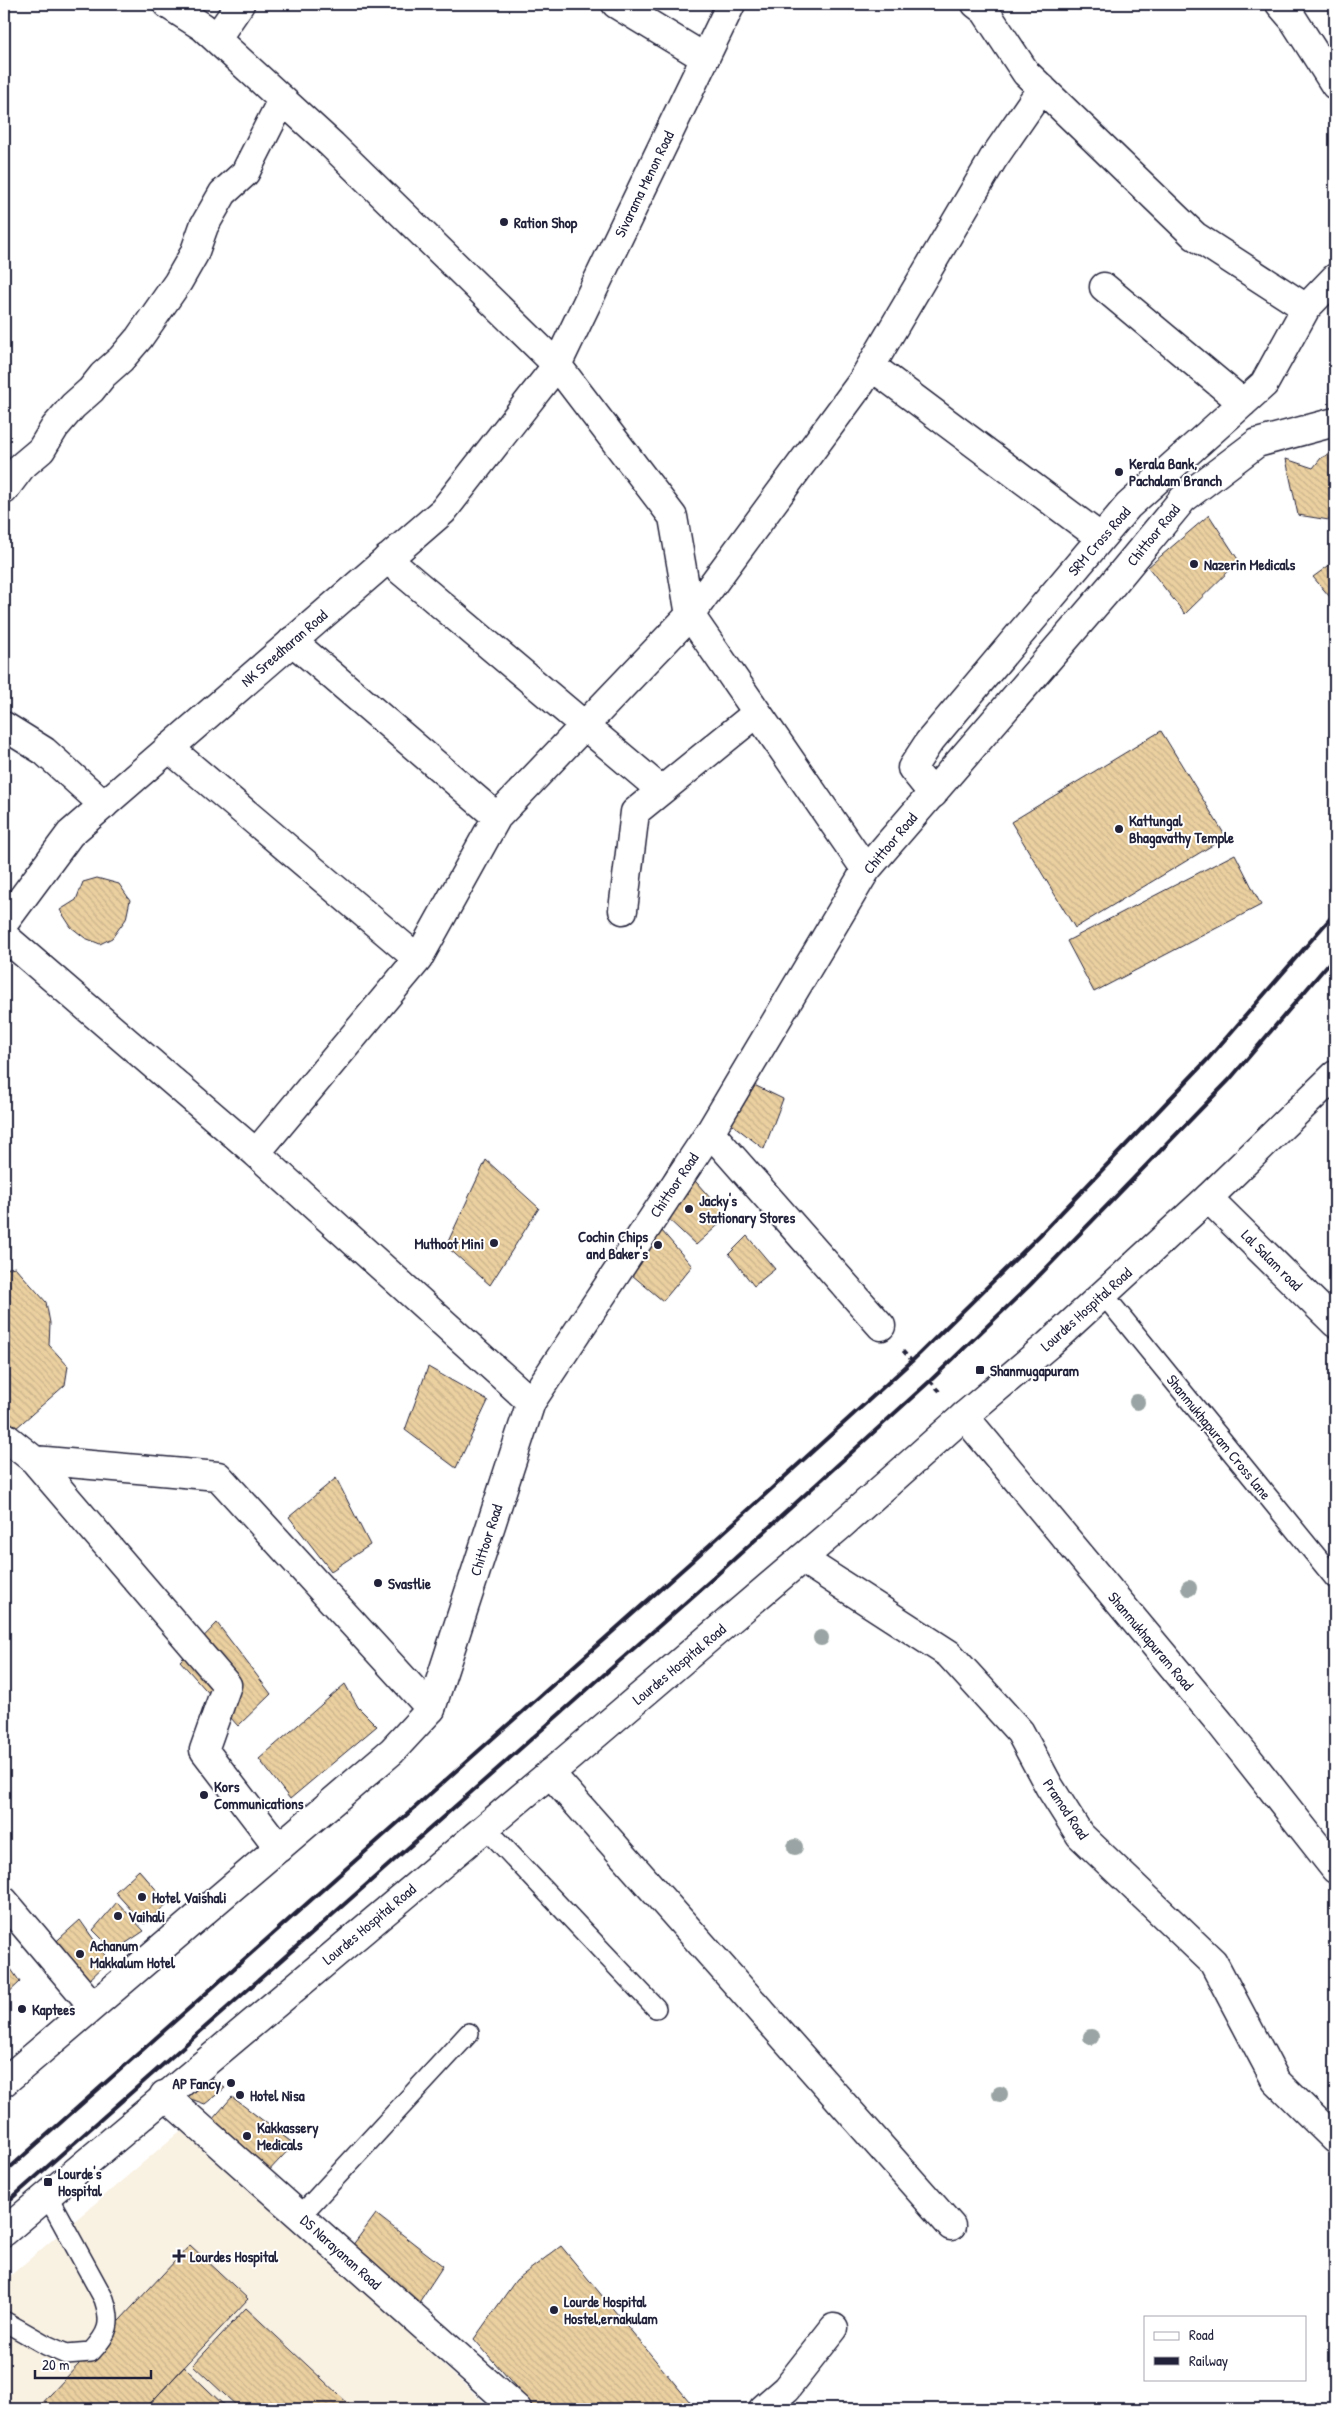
<svg xmlns="http://www.w3.org/2000/svg" width="1339" height="2413" font-family="'Patrick Hand',sans-serif">
<style>
.built{fill:#f9f1e2}
.building{fill:url(#building-back-hatch);stroke:#22223b}
.lines{fill:none;stroke-linecap:round;stroke-linejoin:round}
.service-casing{stroke:#22223b;stroke-width:22}
.minor-casing{stroke:#22223b;stroke-width:31}
.tertiary-casing{stroke:#22223b;stroke-width:31}
.secondary-casing{stroke:#22223b;stroke-width:31}
.path{stroke:#22223b;stroke-width:3;stroke-dasharray:5 4;stroke-linecap:butt}
.service{stroke:#fff;stroke-width:19}
.minor{stroke:#fff;stroke-width:28}
.tertiary{stroke:#fff;stroke-width:28}
.secondary{stroke:#fff;stroke-width:28}
.rail{stroke:#22223b;stroke-width:4}
.tree{fill:#9ba4a4}
.poi-dot{fill:#22223b;stroke:#fff;stroke-width:2}
.labels{text-anchor:middle;dominant-baseline:central;stroke-width:4;stroke-linejoin:round;paint-order:stroke}
.street-label{font-size:15px;fill:#22223b;stroke:#fff}
.poi-label{font-size:15px;font-weight:bold;fill:#22223b;stroke:#fff;text-anchor:start}
</style>
<defs>
<pattern id="building-back-hatch" width="6" height="6" patternUnits="userSpaceOnUse" patternTransform="scale(1.25)"><rect width="6" height="6" fill="#ebd0a0"/><path d="M-1 5l2 2M0 0l6 6M5-1l2 2" fill="none" stroke="#c9b28b"/></pattern>
</defs>
<rect width="100%" height="100%" fill="#fff"/>
<filter id="ink" filterUnits="userSpaceOnUse"><feTurbulence type="fractalNoise" baseFrequency=".02" numOctaves="2"/><feDisplacementMap in="SourceGraphic" scale="10" xChannelSelector="R" yChannelSelector="G"/><feConvolveMatrix kernelMatrix="1 2 1 2 8 2 1 2 1" color-interpolation-filters="sRGB"/></filter>
<g filter="url(#ink)">
<path class="built" d="M185,2127L491,2409H4V2281Z"/>
<path class="building" d="M1335,451V521L1298,515L1286,459L1313,468L1321,458Z
M1209,515L1239,561L1185,614L1148,567Z
M1335,561V603L1313,577Z
M1161,731L1226,837L1075,928L1011,822Z
M1235,854L1261,905L1094,992L1067,941Z
M97,878L119,884L130,900L126,919L112,938L100,944L85,938L71,927L60,910L76,900L83,882Z
M750,1083L783,1099L764,1149L729,1122Z
M674,1157L727,1217L696,1245L649,1201Z
M486,1160L539,1208L490,1285L446,1246Z
M656,1224L692,1266L663,1301L626,1270Z
M747,1236L775,1269L754,1286L729,1254Z
M15,1267L46,1302L50,1323L49,1345L68,1366L65,1385L15,1429L4,1419V1269Z
M428,1367L488,1401L456,1468L405,1430Z
M336,1478L370,1545L331,1571L289,1517Z
M217,1623L271,1694L238,1726L180,1661Z
M345,1684L358,1707L377,1726L290,1799L259,1759Z
M139,1870L168,1903L144,1924L115,1892Z
M117,1902L144,1931L114,1951L93,1930Z
M80,1920L109,1961L86,1983L50,1947Z
M4,1959L20,1982L4,1997Z
M202,2072L225,2088L205,2104L182,2096Z
M232,2097L294,2144L252,2189L204,2129Z
M376,2214L443,2266L416,2307L349,2250Z
M190,2245L248,2299L145,2409H37Z
M561,2246L694,2407L691,2409H535L474,2339L516,2280Z
M246,2308L354,2409H240L193,2365Z
M184,2367L228,2409H145Z"/>
<g class="lines">
<defs>
<path id="service" d="M1103,1294L1335,1579
M485,1827L656,2008
M301,2215L469,2033
M4,2321L46,2345L66,2354L91,2352C109,2333 112,2323 104,2299L47,2195"/>
<path id="minor" d="M167,4L203,27L332,145L557,365
M616,4L705,58
M976,4L985,11L1026,73L1195,236L1306,308
M1280,4L1293,19L1335,85
M216,39L240,4
M1104,287L1243,403
M871,366L1101,538
M4,490L22,466L41,450L55,427L73,406L91,390L103,375L121,359L139,338L178,282L194,254L204,226L223,193L245,173L282,100
M387,559L661,790
M292,641L497,817
M4,726L44,751L104,805
M169,748L418,959
M933,794L912,768L929,742L1128,506L1264,384L1306,308L1335,278
M623,910L635,812L757,713
M4,936L256,1153L531,1402
M710,1132L881,1326
M256,1153L418,959L497,817L690,615L861,383L993,159L1042,88
M1208,1198L1335,1323
M964,1416L1220,1723L1335,1869
M4,1436L34,1460L227,1685L204,1750L279,1848
M34,1460L218,1476L431,1709
M802,1559L949,1654L1020,1732L1049,1786L1080,1835L1213,1962L1276,2081L1335,2139
M550,1773L951,2226
M4,1901L92,2005
M164,2095L517,2409
M763,2409L786,2389L834,2328"/>
<path id="tertiary" d="M557,365L673,517L690,615L866,870
M4,923L70,834L443,511L557,365L731,4
M4,2232L567,1759L840,1526L964,1416L1048,1345L1208,1198L1335,1075"/>
<path id="secondary" d="M4,2082L392,1751L431,1709L531,1402L710,1132L866,870L1112,585L1183,499L1257,443L1335,422"/>
</defs>
<use href="#service" class="service-casing"/>
<use href="#minor" class="minor-casing"/>
<use href="#tertiary" class="tertiary-casing"/>
<use href="#secondary" class="secondary-casing"/>
<path class="path" d="M903,1351L912,1361
M930,1381L940,1392"/>
<use href="#service" class="service"/>
<use href="#minor" class="minor"/>
<use href="#tertiary" class="tertiary"/>
<use href="#secondary" class="secondary"/>
<path class="rail" d="M4,2173L692,1561L912,1361L1040,1235L1207,1060L1335,913
M4,2205L710,1581L930,1381L1030,1285L1230,1079L1335,956"/>
</g>
<g class="tree">
<circle cx="1137" cy="1402" r="8"/>
<circle cx="1189" cy="1588" r="8"/>
<circle cx="821" cy="1638" r="8"/>
<circle cx="795" cy="1847" r="8"/>
<circle cx="1091" cy="2037" r="8"/>
<circle cx="1000" cy="2094" r="8"/>
</g>
</g>
<g class="poi-dot">
<circle cx="504" cy="222" r="5"/>
<circle cx="1119" cy="472" r="5"/>
<circle cx="1194" cy="564" r="5"/>
<circle cx="1119" cy="829" r="5"/>
<circle cx="689" cy="1209" r="5"/>
<circle cx="494" cy="1243" r="5"/>
<circle cx="658" cy="1245" r="5"/>
<rect x="975" y="1365" width="10" height="10" rx="2.5"/>
<circle cx="378" cy="1583" r="5"/>
<circle cx="204" cy="1795" r="5"/>
<circle cx="142" cy="1897" r="5"/>
<circle cx="118" cy="1916" r="5"/>
<circle cx="80" cy="1954" r="5"/>
<circle cx="22" cy="2009" r="5"/>
<circle cx="231" cy="2083" r="5"/>
<circle cx="240" cy="2095" r="5"/>
<circle cx="247" cy="2136" r="5"/>
<rect x="43" y="2177" width="10" height="10" rx="2.5"/>
<path d="M176.5 2248.5h5v5h5v5h-5v5h-5v-5h-5v-5h5z"/>
<circle cx="554" cy="2310" r="5"/>
</g>
<g class="labels">
<g class="street-label">
<text transform="translate(644 184) rotate(-64)">Sivarama Menon Road</text>
<text transform="translate(1153 535) rotate(-51)">Chittoor Road</text>
<text transform="translate(1099 541) rotate(-49)">SRM Cross Road</text>
<text transform="translate(284 648) rotate(-41)">NK Sreedharan Road</text>
<text transform="translate(890 843) rotate(-50)">Chittoor Road</text>
<text transform="translate(674 1185) rotate(-56)">Chittoor Road</text>
<text transform="translate(1272 1260) rotate(45)">Lal Salam road</text>
<text transform="translate(1086 1309) rotate(-42)">Lourdes Hospital Road</text>
<text transform="translate(1219 1437) rotate(51)">Shanmukhapuram Cross lane</text>
<text transform="translate(486 1540) rotate(-72)">Chittoor Road</text>
<text transform="translate(1151 1641) rotate(50)">Shanmukhapuram Road</text>
<text transform="translate(679 1664) rotate(-40)">Lourdes Hospital Road</text>
<text transform="translate(1066 1809) rotate(56)">Pramod Road</text>
<text transform="translate(369 1924) rotate(-40)">Lourdes Hospital Road</text>
<text transform="translate(341 2252) rotate(42)">DS Narayanan Road</text>
</g>
<g class="poi-label">
<text x="514" y="222">Ration Shop</text>
<text x="1129" y="463">Kerala Bank,<tspan x="1129" dy="17">Pachalam Branch</tspan></text>
<text x="1204" y="564">Nazerin Medicals</text>
<text x="1129" y="820">Kattungal<tspan x="1129" dy="17">Bhagavathy Temple</tspan></text>
<text x="699" y="1200">Jacky's<tspan x="699" dy="17">Stationary Stores</tspan></text>
<text x="648" y="1236" text-anchor="end">Cochin Chips<tspan x="648" dy="17">and Baker's</tspan></text>
<text x="484" y="1243" text-anchor="end">Muthoot Mini</text>
<text x="990" y="1370">Shanmugapuram</text>
<text x="388" y="1583">Svastlie</text>
<text x="214" y="1786">Kors<tspan x="214" dy="17">Communications</tspan></text>
<text x="152" y="1897">Hotel Vaishali</text>
<text x="128" y="1916">Vaihali</text>
<text x="90" y="1945">Achanum<tspan x="90" dy="17">Makkalum Hotel</tspan></text>
<text x="32" y="2009">Kaptees</text>
<text x="221" y="2083" text-anchor="end">AP Fancy</text>
<text x="250" y="2095">Hotel Nisa</text>
<text x="257" y="2127">Kakkassery<tspan x="257" dy="17">Medicals</tspan></text>
<text x="58" y="2173">Lourde's<tspan x="58" dy="17">Hospital</tspan></text>
<text x="190" y="2256">Lourdes Hospital</text>
<text x="564" y="2301">Lourde Hospital<tspan x="564" dy="17">Hostel,ernakulam</tspan></text>
</g>
</g>
<rect width="1339" height="2413" fill="none" stroke="#fff" stroke-width="20"/>
<rect x="10" y="10" width="1319" height="2393" fill="none" stroke="#22223b" stroke-width="2" filter="url(#ink)"/>
<rect x="1144" y="2316" width="162" height="65" fill="#ffffff" stroke="#a7a7b1"/>
<rect x="1154" y="2332" width="25" height="8" fill="#ffffff" stroke="#a7a7b1"/>
<text x="1189" y="2340" font-size="15" fill="#22223b">Road</text>
<rect x="1154" y="2357" width="25" height="8" fill="#22223b" stroke="#a7a7b1"/>
<text x="1189" y="2366" font-size="15" fill="#22223b">Railway</text>
<path d="M35 2370v8h116v-8" fill="none" stroke="#22223b" stroke-width="2.5"/>
<text x="42" y="2370" font-size="15" fill="#22223b" stroke="#ffffff" stroke-width="4" paint-order="stroke">20 m</text>
</svg>
